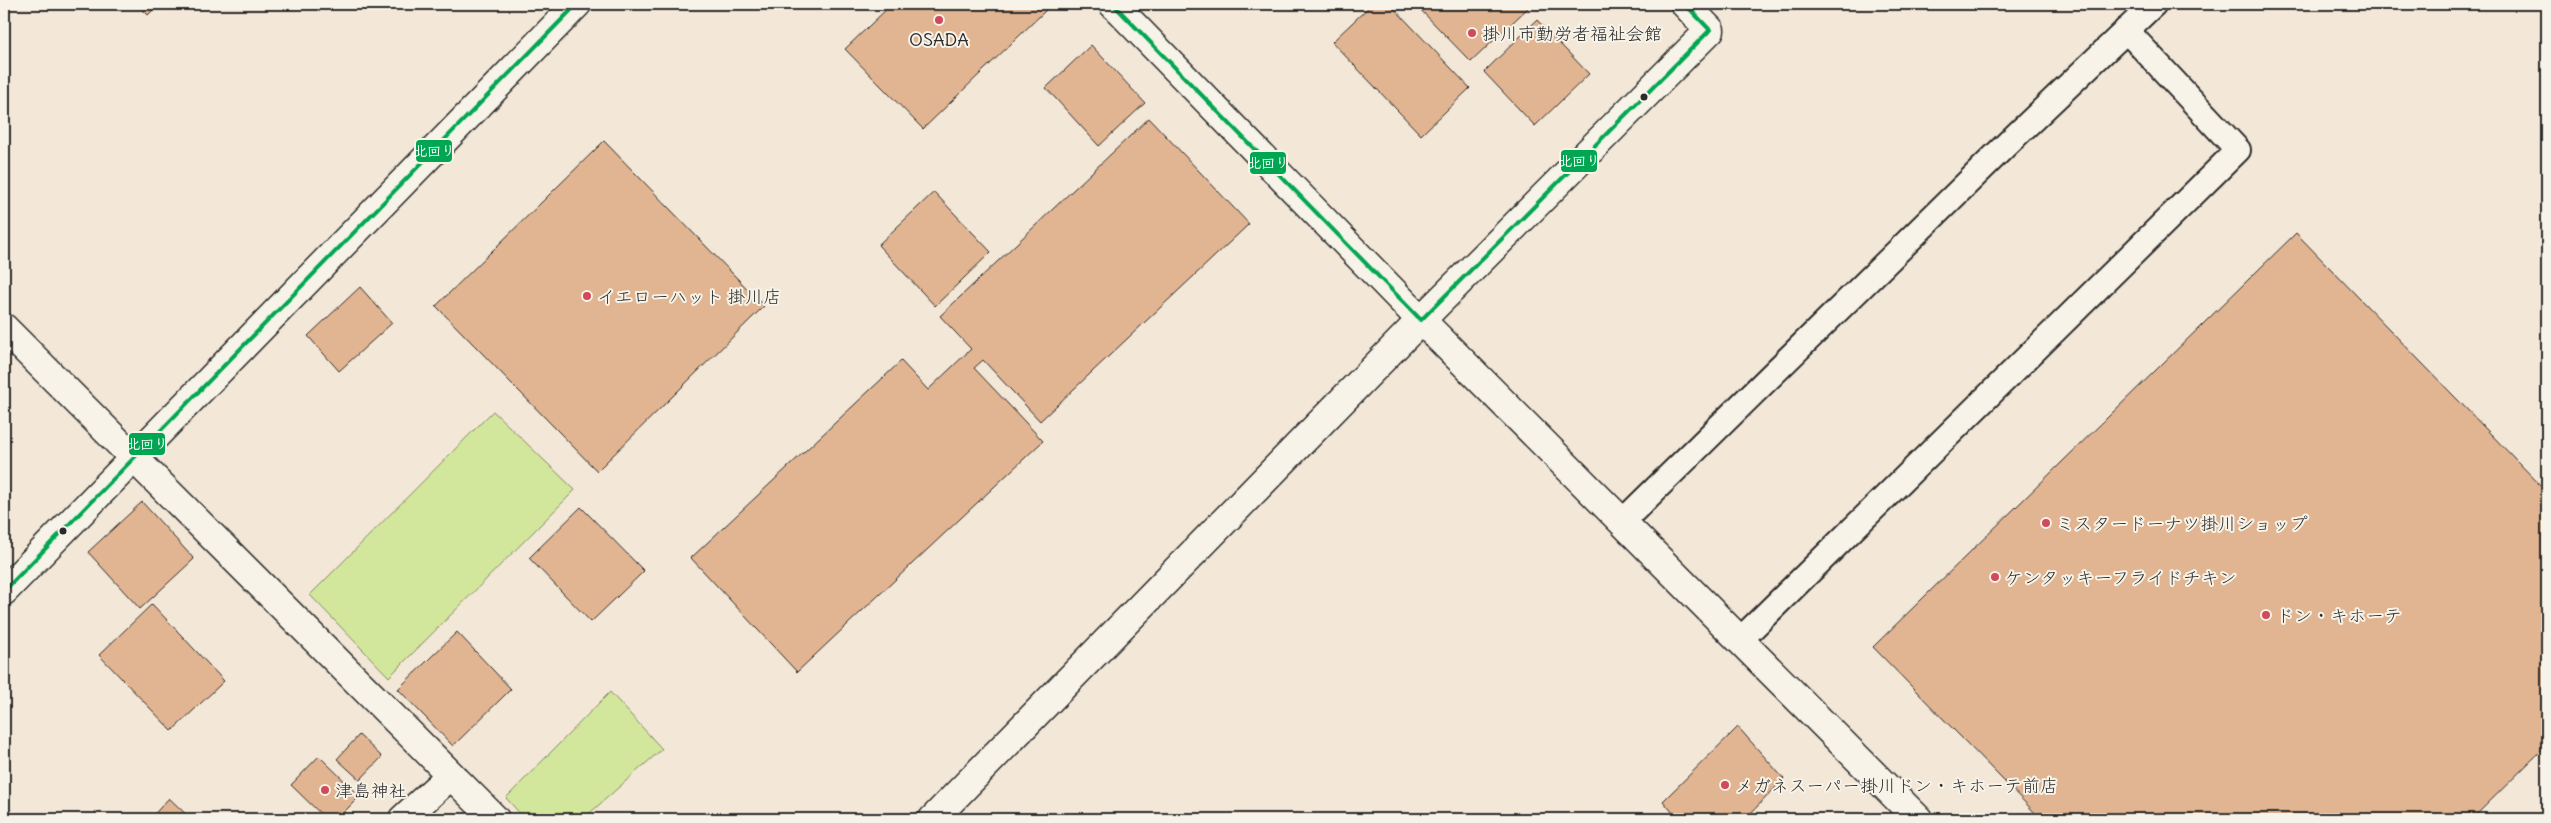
<svg xmlns="http://www.w3.org/2000/svg" width="2551" height="823" font-family="Delius,'Klee One',sans-serif">
<style>
.green{fill:#d3e79c;stroke:#7f8964}
.building{fill:#e2b592;stroke:#2b2b2b}
.lines{fill:none;stroke-linecap:round;stroke-linejoin:round}
.lane-casing{stroke:#2b2b2b;stroke-width:28}
.street-casing{stroke:#2b2b2b;stroke-width:31}
.secondary-casing{stroke:#2b2b2b;stroke-width:31}
.lane{stroke:#f7f3e8;stroke-width:24}
.street{stroke:#f7f3e8;stroke-width:28}
.secondary{stroke:#f7f3e8;stroke-width:28}
.bus-1-casing{stroke:#f7f3e8;stroke-width:8}
.bus-1{stroke:#00a651;stroke-width:4}
.poi-dot{fill:#d1495b;stroke:#f7f3e8;stroke-width:2}
.bus-dot{fill:#2b2b2b;stroke:#f7f3e8;stroke-width:2}
.labels{text-anchor:middle;dominant-baseline:central;stroke-width:4;stroke-linejoin:round;paint-order:stroke}
.poi-label{font-size:18px;fill:#2b2b2b;stroke:#f7f3e8;text-anchor:start}
.line-badge{stroke:#f7f3e8;stroke-width:2}
.badge-label{font-size:14px;text-anchor:middle;font-weight:bold;fill:#fff}
</style>
<rect width="100%" height="100%" fill="#f3e7d7"/>
<filter id="ink" filterUnits="userSpaceOnUse"><feTurbulence type="fractalNoise" baseFrequency=".02" numOctaves="2"/><feDisplacementMap in="SourceGraphic" scale="10" xChannelSelector="R" yChannelSelector="G"/><feConvolveMatrix kernelMatrix="1 2 1 2 8 2 1 2 1" color-interpolation-filters="sRGB"/></filter>
<g filter="url(#ink)">
<path class="green" d="M493,411L575,490L389,677L310,595Z
M610,692L662,749L583,819H525L506,798Z"/>
<path class="building" d="M137,4H159L148,15Z
M892,4H1040L1046,10L923,129L845,49Z
M1372,4H1390L1470,88L1421,135L1332,42Z
M1415,4H1532L1471,62Z
M1537,20L1589,74L1535,126L1484,72Z
M1091,45L1145,103L1099,146L1046,88Z
M1149,118L1249,224L1040,421L983,360L974,368L1043,441L797,672L691,558L901,361L928,390L971,349L940,316Z
M604,141L764,306L597,471L436,306Z
M934,192L991,252L935,306L878,245Z
M2296,233L2547,492V745L2472,819H2041L1873,647Z
M360,287L392,323L339,371L308,336Z
M142,502L194,559L140,609L88,552Z
M581,507L644,571L591,622L529,558Z
M152,604L224,681L172,731L99,655Z
M457,632L511,689L453,746L398,689Z
M1738,727L1784,779L1745,819H1678L1663,801Z
M359,735L382,757L360,780L337,759Z
M319,756L360,796L337,819H326L291,785Z
M169,798L191,819H150Z
M2547,807V819H2534Z"/>
<g class="lines">
<defs>
<path id="lane" d="M1622,522L2009,142L2154,4
M1740,640L2238,150L2126,30"/>
<path id="street" d="M4,328L495,819
M403,819L451,775
M933,819L1421,320"/>
<path id="secondary" d="M1113,4L1421,320L1918,819
M1421,320L1710,30L1685,4
M4,591L577,4"/>
</defs>
<use href="#lane" class="lane-casing"/>
<use href="#street" class="street-casing"/>
<use href="#secondary" class="secondary-casing"/>
<use href="#lane" class="lane"/>
<use href="#street" class="street"/>
<use href="#secondary" class="secondary"/>
<defs>
<path id="bus-1" d="M1113,4L1421,320L1710,30L1685,4
M4,591L577,4"/>
</defs>
<use href="#bus-1" class="bus-1-casing"/>
<use href="#bus-1" class="bus-1"/>
</g>
</g>
<g class="poi-dot">
<circle cx="939" cy="20" r="5"/>
<circle cx="1472" cy="33" r="5"/>
<circle cx="587" cy="296" r="5"/>
<circle cx="2046" cy="523" r="5"/>
<circle cx="1995" cy="577" r="5"/>
<circle cx="2266" cy="615" r="5"/>
<circle cx="1725" cy="785" r="5"/>
<circle cx="325" cy="790" r="5"/>
</g>
<g class="bus-dot">
<circle cx="1644" cy="97" r="4.5"/>
<circle cx="63" cy="531" r="4.5"/>
</g>
<g class="labels">
<g class="poi-label">
<text x="1482" y="33">掛川市勤労者福祉会館</text>
<text x="939" y="39" text-anchor="middle">OSADA</text>
<text x="597" y="296">イエローハット 掛川店</text>
<text x="2056" y="523">ミスタードーナツ掛川ショップ</text>
<text x="2005" y="577">ケンタッキーフライドチキン</text>
<text x="2276" y="615">ドン・キホーテ</text>
<text x="1735" y="785">メガネスーパー掛川ドン・キホーテ前店</text>
<text x="335" y="790">津島神社</text>
</g>
</g>
<g class="line-badge">
<rect x="415" y="139" width="38" height="24" rx="5" fill="#00a651"/>
<rect x="1560" y="149" width="38" height="24" rx="5" fill="#00a651"/>
<rect x="1249" y="151" width="38" height="24" rx="5" fill="#00a651"/>
<rect x="128" y="432" width="38" height="24" rx="5" fill="#00a651"/>
</g>
<g class="badge-label">
<text x="434" y="156">北回り</text>
<text x="1579" y="166">北回り</text>
<text x="1268" y="168">北回り</text>
<text x="147" y="449">北回り</text>
</g>
<rect width="2551" height="823" fill="none" stroke="#f7f3e8" stroke-width="20"/>
<rect x="10" y="10" width="2531" height="803" fill="none" stroke="#2b2b2b" stroke-width="2" filter="url(#ink)"/>
</svg>
